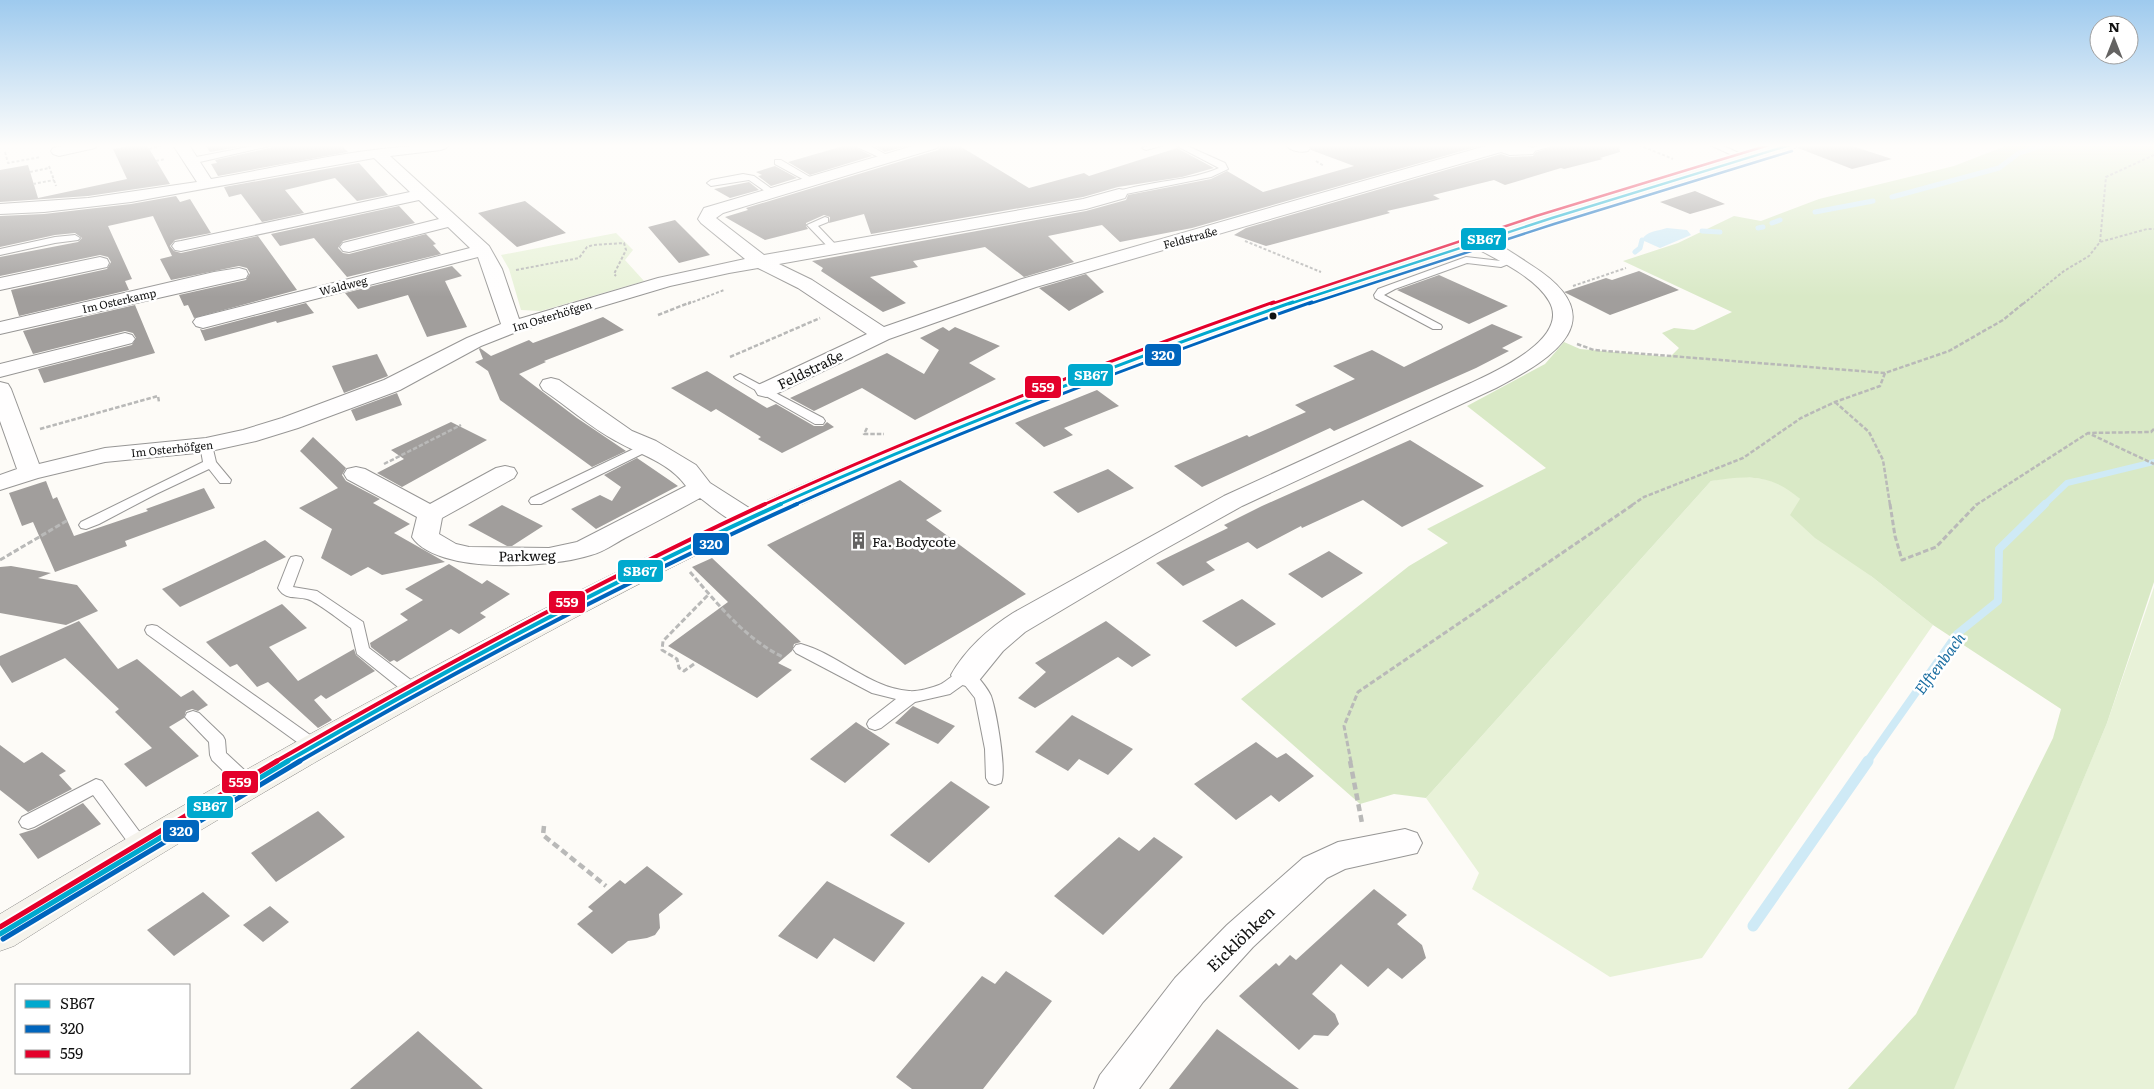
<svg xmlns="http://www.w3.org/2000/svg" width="2154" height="1089" font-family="Literata,serif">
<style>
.green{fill:#e8f2d8}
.forest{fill:#d9e9c6}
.water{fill:#cfeaf6}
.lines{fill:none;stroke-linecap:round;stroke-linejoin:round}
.stream-far3{stroke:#cfeaf6;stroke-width:5}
.stream-far2{stroke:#cfeaf6;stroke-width:6}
.stream-far1{stroke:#cfeaf6;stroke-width:8}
.stream{stroke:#cfeaf6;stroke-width:11}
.building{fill:#a19e9c}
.service-casing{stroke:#979695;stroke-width:2}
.minor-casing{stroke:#979695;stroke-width:2}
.secondary-casing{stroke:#8e8d8b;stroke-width:1}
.path-far3{stroke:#b9b9b8;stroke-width:2;stroke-dasharray:3 2;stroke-linecap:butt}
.path-far2{stroke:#b9b9b8;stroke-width:2.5;stroke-dasharray:4.5 2;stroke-linecap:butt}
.path-far1{stroke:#b9b9b8;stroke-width:3;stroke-dasharray:5.5 2.5;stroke-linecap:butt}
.path{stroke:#b9b9b8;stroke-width:4.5;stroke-dasharray:7 4;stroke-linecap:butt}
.service{fill:#fffefe;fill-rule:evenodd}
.minor{fill:#fffefe;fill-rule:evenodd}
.secondary{fill:#f5f3ec;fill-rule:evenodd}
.bus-1-far3-casing{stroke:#fff;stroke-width:5}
.bus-1-far2-casing{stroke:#fff;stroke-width:6}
.bus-1-far1-casing{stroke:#fff;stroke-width:8}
.bus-1-casing{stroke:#fff;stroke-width:9}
.bus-2-far3-casing{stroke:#fff;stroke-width:5}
.bus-2-far2-casing{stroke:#fff;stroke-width:6}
.bus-2-far1-casing{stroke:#fff;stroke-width:8}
.bus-2-casing{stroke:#fff;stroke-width:9}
.bus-3-far3-casing{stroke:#fff;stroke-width:5}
.bus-3-far2-casing{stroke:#fff;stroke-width:6}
.bus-3-far1-casing{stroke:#fff;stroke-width:8}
.bus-3-casing{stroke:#fff;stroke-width:9}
.bus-1-far3{stroke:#00a9ce;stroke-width:2.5}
.bus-1-far2{stroke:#00a9ce;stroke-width:3}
.bus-1-far1{stroke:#00a9ce;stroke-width:4}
.bus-1{stroke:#00a9ce;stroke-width:5}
.bus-2-far3{stroke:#0065bd;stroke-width:2.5}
.bus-2-far2{stroke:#0065bd;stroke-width:3}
.bus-2-far1{stroke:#0065bd;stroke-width:4}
.bus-2{stroke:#0065bd;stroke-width:5}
.bus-3-far3{stroke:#e4002b;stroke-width:2.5}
.bus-3-far2{stroke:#e4002b;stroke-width:3}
.bus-3-far1{stroke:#e4002b;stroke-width:4}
.bus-3{stroke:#e4002b;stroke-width:5}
.bus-dot{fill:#111;stroke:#fff;stroke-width:2}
.labels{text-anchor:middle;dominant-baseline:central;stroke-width:5;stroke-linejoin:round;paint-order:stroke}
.far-street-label{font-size:11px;fill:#111;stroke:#fff}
.street-label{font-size:14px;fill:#111;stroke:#fff}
.poi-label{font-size:14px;fill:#111;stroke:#fff;text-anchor:start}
.water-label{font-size:15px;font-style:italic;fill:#1b6ea1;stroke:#fff}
.near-street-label{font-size:16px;fill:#111;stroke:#fff}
.line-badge{stroke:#fff;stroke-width:2}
.badge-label{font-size:14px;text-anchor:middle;font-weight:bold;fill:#fff}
</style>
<rect width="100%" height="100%" fill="#fdfbf7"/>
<path class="green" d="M616,233L633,250L625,260L644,281L541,311L521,310L509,269L501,255Z
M1738,476L1771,480L1787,487L1800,499L1871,576L1933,625L1702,958L1610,977L1472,889L1479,873L1426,798L1711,481Z
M2154,587V1089H1953L2107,723Z"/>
<path class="forest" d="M2008,145H2154V582L2107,723L1954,1089H1848L1916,1014L2053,738L2061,709L1933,625L1871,576L1815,538L1790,515L1800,499C1772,474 1747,475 1711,481L1426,798L1394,794L1360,804L1241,699L1409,566L1448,543L1427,529L1546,468L1467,406L1545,364L1564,342L1580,349L1670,357L1679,348L1662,333L1674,328L1694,330L1732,312L1623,261L1678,243L1734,216L1761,221L1819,199L1954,166Z"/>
<path class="water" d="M1667,228L1687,230L1691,235L1660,248L1642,240C1646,231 1658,231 1667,228Z"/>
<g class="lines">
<path class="stream-far3" d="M1892,197L1999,168L2019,153L2044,145
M1815,212L1873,201
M1772,223L1780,220
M1758,228L1763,227
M1702,231L1720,232
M1635,252L1640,248L1642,240"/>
<path class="stream-far2" d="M2044,505L2067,483L2154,462"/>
<path class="stream-far1" d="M1867,762L1957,634L1998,601L1999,549L2045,504"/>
<path class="stream" d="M1753,926L1868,761"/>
</g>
<path class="building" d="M134,145H147L170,184L88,196L0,202V170L28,165L38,198L127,179L113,149Z
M205,145H250L210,152Z
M276,145H341L348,152L218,176L211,164L217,163L215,160L274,147Z
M847,145H851L872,156L810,175L788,162Z
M873,145H910L885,152Z
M942,145H958L1029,188L1084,173L1089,176L1177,148L1214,168L1182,177L1118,187L1083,197L871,234L864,214L829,223L830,217L824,215L806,223V226L808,229L765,240L725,217L748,210L746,208L938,150Z
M1310,145H1483L1192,228L1120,242L1102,225L1048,236L1074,262L1024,277L985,247L913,261L918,267L870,277L906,303L883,312L821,271L823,268L812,261L1086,211L1126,200L1128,195L1211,179L1227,171L1263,192L1354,166L1311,150Z
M1558,145H1619L1620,152L1600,158L1603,159L1564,169L1561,168L1505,185L1494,180L1433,195L1440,199L1387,211L1390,213L1266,246L1234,235L1246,228L1501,154L1510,157L1533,156L1536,152Z
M1800,145H1849L1892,159L1852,169L1798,148Z
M359,163L388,195L357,201L335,178L285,190L304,213L262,222L241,194L229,197L224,187Z
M775,166L797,178L771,186L758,176L762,175L756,172Z
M749,182L759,190L730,198L714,189Z
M1695,191L1725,204L1690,214L1660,202Z
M176,196L180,202L190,199L211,233L175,240L170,246L174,251L181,253L258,236L297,290L194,318L188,305L184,306L179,295L246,280L250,273L247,268L239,266L171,280L160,259L172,256L153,216L108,226L132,279L125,281L129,290L19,316L11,290L107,269L111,262L108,257L100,255L0,276V257L78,242L82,238L75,233L55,235L0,247V216L44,214L131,204Z
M525,201L547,218L566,233L517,247L478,213Z
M399,206L415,223L343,241L338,248L343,253L349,254L426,234L436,244L433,245L441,254L347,277L314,238L280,246L271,234Z
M675,220L710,255L679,263L648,227Z
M452,266L462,276L445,281L467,327L427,337L408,295L358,309L345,293Z
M1639,271L1679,290L1610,315L1564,292L1606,278L1612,280Z
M1086,274L1104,292L1069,311L1039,288Z
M1439,275L1508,306L1469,324L1397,290Z
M306,303L314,313L277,323L276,321L205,341L200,329L203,330Z
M135,305L155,353L44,383L38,369L132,345L136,338L133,333L125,331L33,354L23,331Z
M603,317L624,330L544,361L546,362L519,374L577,418L626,451L592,467L500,400L488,371L475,362L483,359L479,349L480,348L491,356L529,340L533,343Z
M1492,324L1523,337L1502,348L1509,351L1476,368L1334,431L1330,428L1202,487L1174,466L1247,435L1249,437L1306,412L1295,405L1355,379L1333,366L1372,350L1404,367Z
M943,327L949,331L955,327L1000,346L969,363L996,379L915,420L862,388L814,411L790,398L887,353L924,374L939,350L920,338Z
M377,354L388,376L344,393L332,366Z
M707,371L767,408L776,404L814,426H823L827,422L834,427L782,453L758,439L761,437L716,409L711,412L671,388Z
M1097,390L1119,406L1064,428L1073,435L1044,447L1015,423Z
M397,393L402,405L356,421L351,410Z
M451,422L487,440L402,487L377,473L404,459L391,450Z
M313,437L346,468L342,475L346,481L380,499L373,503L410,524L394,533L445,562L382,575L368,567L351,576L321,558L332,529L299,508L338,488L300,451Z
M1410,440L1484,486L1402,527L1363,500L1302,528L1301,526L1257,549L1248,542L1206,562L1215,570L1183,586L1156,563L1228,528L1224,525L1262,506Z
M637,458L678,486L596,529L571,509L600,495L612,501L621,487L604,475Z
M1108,469L1134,488L1078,513L1053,492Z
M900,480L942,511L926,520L1026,594L905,665L767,545Z
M46,481L53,499L57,497L74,536L148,511L146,509L204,488L215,508L125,541L127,546L55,572L33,522L22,526L9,493Z
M502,505L543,526L512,546H507L468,525Z
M265,540L286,557L180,607L162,589Z
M1329,551L1363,573L1322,598L1288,574Z
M712,558L801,642L794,644L792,651L778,663L792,670L757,698L668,646L728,602L692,567Z
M449,564L482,584L487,580L510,594L480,613L486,617L459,634L451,629L397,662L394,660L390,662L371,647L370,643L408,620L400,614L423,600L405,589Z
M11,566L51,573L38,578L77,585L98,611L66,625L0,613V567Z
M1242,599L1276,624L1236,647L1202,621Z
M282,604L307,628L269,647L298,681L354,649L356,655L375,671L326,699L321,695L314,700L332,720L318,728L268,682L257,687L237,664L230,667L206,642Z
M79,621L118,669L137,659L181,697L193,690L208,705L198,711L192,709L186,711L184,718L169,727L199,756L146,787L124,764L152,748L115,712L119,709L65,658L12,683L0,665V656Z
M1106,621L1151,655L1132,667L1118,657L1035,708L1018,698L1046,672L1035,663Z
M913,706L940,719L955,726L938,744L895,723Z
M1072,715L1133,749L1108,775L1079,759L1068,771L1035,752Z
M856,722L890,744L845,783L810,759Z
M1256,742L1277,758L1286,753L1314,776L1279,802L1271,795L1236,820L1194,784Z
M0,745L24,763L42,752L66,771L59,775L72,789L28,812L0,790Z
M951,781L990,807L929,863L890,835Z
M83,803L101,824L38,859L19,834L35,829Z
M318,811L345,837L276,882L251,853Z
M1119,837L1139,851L1154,837L1183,857L1103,935L1054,896Z
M647,866L683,894L659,914L660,928L655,935L647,938L628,941L612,954L577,924L593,911L588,907L620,880L625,884Z
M827,881L905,923L874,962L834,938L817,959L778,936Z
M1374,889L1407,915L1397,924L1422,945L1426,958L1402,979L1388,968L1368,987L1341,964L1312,994L1335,1014L1339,1024L1328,1036L1314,1035L1299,1050L1239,996L1276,963L1279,966L1290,955L1296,960Z
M203,892L230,916L174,956L147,930Z
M270,906L289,922L263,942L243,925Z
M1006,971L1052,1001L983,1089H912L896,1077L982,976L995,984Z
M1217,1029L1266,1065L1299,1089H1169Z
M418,1031L483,1089H350Z"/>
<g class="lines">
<defs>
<path id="service" d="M259,145H274L191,164L187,161L191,158Z
M853,145H869L892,158L885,160Z
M1150,145H1165L1146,150L1142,148Z
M1175,145H1185L1225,163L1228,169L1211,177L1116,196V192C1148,181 1191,181 1219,168Z
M1542,145H1556L1527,153L1523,151Z
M1710,145H1721L1750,158L1743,160Z
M775,160H781L815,180L808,182L775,164Z
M743,174L754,176L776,192L769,194L749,180L711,186L707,183L711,180Z
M825,217L828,218V222L818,226L838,247V251H832L807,225Z
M75,235L80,238L78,240L55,243L0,255V249L55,237Z
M1466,257L1501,261L1511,258L1516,261L1501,267L1467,263L1395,289L1384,295L1441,325L1442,327L1441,329H1433L1375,298L1374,295L1378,289Z
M740,374L823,418L825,421L823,424H815L736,379L734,377Z
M206,441L212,445L216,462L231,480L230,483H220L209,469L156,494L99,524L86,529L81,528L79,525L81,522L203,462L200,445Z
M648,442L654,446L652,449L541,504H531L529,501L531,498Z
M296,556L301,557L303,560L293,587L317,591L363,622L369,648L420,687L422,691L420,695L414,697L408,695L357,654L351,628C342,622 316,601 307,599C295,596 285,600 278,588L289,560L291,557Z
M152,625L157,626L320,742L322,746L320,750L314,752L308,750L147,634L145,630L147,626Z
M801,644C838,654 869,688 909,691C917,692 932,688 939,685C948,682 959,667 969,670C976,673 988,689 991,696C996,710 1007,771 1001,783L995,785L989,783L986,778L985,749L975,698L964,684L950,694L915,702L881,728L875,730L869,728L867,724L869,720L896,699L872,693L796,653L793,649L796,645Z
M193,711L199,713L223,736L225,740L226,753L254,779L257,784L254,789L248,791L242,789L212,760L210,755L209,742L185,717L187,713Z
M96,779L102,781L147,842L150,847L147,852L141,854L135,852L93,795L34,827L28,829L22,827L19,822L22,817Z"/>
<path id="minor" d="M67,145H98L95,148L59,156L53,154L51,151L53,148Z
M173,145H189L211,179C293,165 365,145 449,145L446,148L441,150L390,156L489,246L502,269L519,319L658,278L745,259L701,223L698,219L704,208L916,145H940L937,148L723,213L716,218L764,255L1083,199L1119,189L1125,190L1127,194L1125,198L1086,209L779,264L812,280L884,327L1022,279L1489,145L1527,146L1533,148L1535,151L1533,154L1510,155L1501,152L1036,287L889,339L774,395L766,397L758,395L755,390L758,385L867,334L798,288L758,268L729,273L670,286L519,331L481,346L400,390L298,428L256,441L206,452L105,462L38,478L0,490V475L17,469L0,421V382L8,384L11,389L39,464L105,448L206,438L243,430L282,418L384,380L467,338L501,324L478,257L203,328L196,326L193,322L196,318L470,248L448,227L349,252L343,251L340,247L343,243L439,219L419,200L181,251L175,250L172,246L175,242L181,241L410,192L374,158L131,202L44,212L0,214V204L88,198L197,182Z
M1286,145H1308L1310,148L1308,151C1300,153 1291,151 1286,145Z
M1474,235C1494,239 1514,254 1531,265C1615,318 1556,357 1496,388L1242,506L1156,554L1025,632L1003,651L977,683L966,686L955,683L951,675C965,650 989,628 1013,613L1224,496L1471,383C1497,371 1571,338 1549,301C1535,276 1492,257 1468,244L1465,240L1468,236Z
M100,257L107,259L109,263L107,267L0,290V278Z
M239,268L246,270L248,274L246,278L0,334V322L214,272Z
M125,333L132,335L135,339L132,343L0,377V364Z
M551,378L559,380L632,431L656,441L696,465L710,483L757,513L761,519L757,525C736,530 717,510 700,498C675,512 650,525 625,538C614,544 603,552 591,555C552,568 437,575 412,537L417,517L347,479L344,474L347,469L356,467L365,469L430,504L496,468L505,466L514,468L517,473L514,478L442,518L439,534L456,544L469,547L549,548L577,542L686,486C669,462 640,455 616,441C590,427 567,406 543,390L540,385L543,380Z
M1405,829L1417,833L1422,843L1417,853L1345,869L1327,878L1253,947L1203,1002L1139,1089H1094L1100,1075L1175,978L1227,925L1303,858L1338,842Z"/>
<path id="secondary" d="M1773,145H1798L1796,148C1478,244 1162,345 858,479C735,533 615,595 497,660C332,750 172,845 14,946L0,951V914C156,819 314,730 475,645C596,581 718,520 843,467C1146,337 1458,238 1773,145Z"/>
</defs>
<use href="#service" class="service-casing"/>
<use href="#minor" class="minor-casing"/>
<use href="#secondary" class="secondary-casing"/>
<path class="path-far3" d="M1639,145L1673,159
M149,149L161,146
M5,152L8,163L41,157
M156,161L165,159
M1316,161L1324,166
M49,166L56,186
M30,172L49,168
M33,184L54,180
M1245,241L1321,272
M2100,242L2106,177L2154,155
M516,270L579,258L587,247L593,245L624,243L626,250L614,274L616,276
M1573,286L1626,268
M688,304L724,290
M2023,304L2064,271L2089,256L2100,242L2147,229H2154"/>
<path class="path-far2" d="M658,315L691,302
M1577,344L1594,350L1885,373
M730,357L820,318
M1835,402L1869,432L1883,460L1890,505
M867,428L864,434H884
M40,429L158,396L159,402
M2154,429L2151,432L2088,433L2154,464
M384,464L461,425
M1632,505L1644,497L1743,458L1801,418L1835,402L1880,386L1885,373L1949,351L2003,320L2025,302
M1976,505L2088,433"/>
<path class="path-far1" d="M1890,504L1895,536L1902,560L1936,547L1977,504
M0,560L68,520
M690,572C717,603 745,639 783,657
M694,664L684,671L679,668L677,659L662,650L663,641L709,594
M1351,762L1344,726L1358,692L1634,504"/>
<path class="path" d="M1350,761L1362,823
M544,826L543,835L606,886"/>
<use href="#service" class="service"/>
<use href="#minor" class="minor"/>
<use href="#secondary" class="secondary"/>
<defs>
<path id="bus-1-far3" d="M1289,304L1552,218L1790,145"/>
<path id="bus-1-far2" d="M778,505C947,429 1119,363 1293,302"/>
<path id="bus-1-far1" d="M286,762C447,669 612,581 781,504"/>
<path id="bus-1" d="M0,934L288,761"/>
<path id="bus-2-far3" d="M1309,304L1554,224L1792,151"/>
<path id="bus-2-far2" d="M794,505C963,429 1137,364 1312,302"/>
<path id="bus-2-far1" d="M298,762C460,668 626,581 797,504"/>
<path id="bus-2" d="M3,939L300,761"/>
<path id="bus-3-far3" d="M1271,304L1536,216L1769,145"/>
<path id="bus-3-far2" d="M763,505C930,429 1101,363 1274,302"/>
<path id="bus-3-far1" d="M275,762C435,670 598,581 765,504"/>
<path id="bus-3" d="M0,927L277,761"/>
</defs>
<use href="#bus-1-far3" class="bus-1-far3-casing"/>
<use href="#bus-1-far2" class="bus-1-far2-casing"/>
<use href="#bus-1-far1" class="bus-1-far1-casing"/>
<use href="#bus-1" class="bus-1-casing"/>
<use href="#bus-2-far3" class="bus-2-far3-casing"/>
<use href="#bus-2-far2" class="bus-2-far2-casing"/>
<use href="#bus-2-far1" class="bus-2-far1-casing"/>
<use href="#bus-2" class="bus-2-casing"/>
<use href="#bus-3-far3" class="bus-3-far3-casing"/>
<use href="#bus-3-far2" class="bus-3-far2-casing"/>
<use href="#bus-3-far1" class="bus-3-far1-casing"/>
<use href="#bus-3" class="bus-3-casing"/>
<use href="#bus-1-far3" class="bus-1-far3"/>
<use href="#bus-1-far2" class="bus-1-far2"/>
<use href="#bus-1-far1" class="bus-1-far1"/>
<use href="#bus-1" class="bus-1"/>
<use href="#bus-2-far3" class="bus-2-far3"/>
<use href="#bus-2-far2" class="bus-2-far2"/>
<use href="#bus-2-far1" class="bus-2-far1"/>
<use href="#bus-2" class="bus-2"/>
<use href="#bus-3-far3" class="bus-3-far3"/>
<use href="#bus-3-far2" class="bus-3-far2"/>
<use href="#bus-3-far1" class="bus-3-far1"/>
<use href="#bus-3" class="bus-3"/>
</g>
<linearGradient id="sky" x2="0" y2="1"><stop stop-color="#9ecaee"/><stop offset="0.49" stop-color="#fefdfb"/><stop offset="1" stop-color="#fefdfb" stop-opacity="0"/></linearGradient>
<rect width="2154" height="297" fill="url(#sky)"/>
<defs>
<symbol id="building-bare" viewBox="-9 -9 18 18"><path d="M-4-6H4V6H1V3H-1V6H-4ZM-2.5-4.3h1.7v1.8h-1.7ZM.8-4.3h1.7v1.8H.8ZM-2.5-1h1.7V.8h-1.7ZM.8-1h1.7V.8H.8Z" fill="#646362" stroke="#fff" stroke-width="2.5" paint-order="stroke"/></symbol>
</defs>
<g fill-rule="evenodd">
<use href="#building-bare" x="846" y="528" width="25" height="25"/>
</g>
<circle class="bus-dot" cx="1273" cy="316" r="4.5"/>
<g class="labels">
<g class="far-street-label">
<text transform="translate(1190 237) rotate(-15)">Feldstraße</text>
<text transform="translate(343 285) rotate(-14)">Waldweg</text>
<text transform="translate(119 300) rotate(-13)">Im Osterkamp</text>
<text transform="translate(552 315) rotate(-17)">Im Osterhöfgen</text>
<text transform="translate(172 448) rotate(-6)">Im Osterhöfgen</text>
</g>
<g class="street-label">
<text transform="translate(810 369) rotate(-26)">Feldstraße</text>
<text transform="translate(527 555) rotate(-1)">Parkweg</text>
</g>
<g class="poi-label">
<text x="872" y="541">Fa. Bodycote</text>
</g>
<g class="water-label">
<text transform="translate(1939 663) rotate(-53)">Elftenbach</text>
</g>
<g class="near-street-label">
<text transform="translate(1240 938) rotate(-44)">Eicklöhken</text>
</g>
</g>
<g class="line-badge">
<rect x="1460" y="227" width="47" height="24" rx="5" fill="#00a9ce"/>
<rect x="1144" y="343" width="38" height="24" rx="5" fill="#0065bd"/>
<rect x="1067" y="363" width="47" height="24" rx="5" fill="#00a9ce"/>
<rect x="1024" y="375" width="38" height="24" rx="5" fill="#e4002b"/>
<rect x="692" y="532" width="38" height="24" rx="5" fill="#0065bd"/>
<rect x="617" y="559" width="47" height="24" rx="5" fill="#00a9ce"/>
<rect x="548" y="590" width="38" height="24" rx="5" fill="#e4002b"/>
<rect x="221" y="770" width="38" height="24" rx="5" fill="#e4002b"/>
<rect x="186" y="795" width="48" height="24" rx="5" fill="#00a9ce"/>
<rect x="162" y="819" width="38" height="24" rx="5" fill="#0065bd"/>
</g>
<g class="badge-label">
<text x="1484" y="244">SB67</text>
<text x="1163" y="360">320</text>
<text x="1091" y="380">SB67</text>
<text x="1043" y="392">559</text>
<text x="711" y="549">320</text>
<text x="640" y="576">SB67</text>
<text x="567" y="607">559</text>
<text x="240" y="787">559</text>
<text x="210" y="811">SB67</text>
<text x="181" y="836">320</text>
</g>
<rect x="15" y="984" width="175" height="90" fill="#ffffff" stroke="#a0a0a0"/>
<rect x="25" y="1000" width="25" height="8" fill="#00a9ce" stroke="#a0a0a0"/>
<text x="60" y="1009" font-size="15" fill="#111111">SB67</text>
<rect x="25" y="1025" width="25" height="8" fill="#0065bd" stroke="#a0a0a0"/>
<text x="60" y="1034" font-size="15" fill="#111111">320</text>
<rect x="25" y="1050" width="25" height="8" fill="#e4002b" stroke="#a0a0a0"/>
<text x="60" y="1059" font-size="15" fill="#111111">559</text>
<g transform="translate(2114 40)"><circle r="24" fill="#ffffff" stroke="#a0a0a0"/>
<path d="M0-4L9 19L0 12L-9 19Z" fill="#646362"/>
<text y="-8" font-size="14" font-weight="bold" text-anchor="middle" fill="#111111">N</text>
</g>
</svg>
